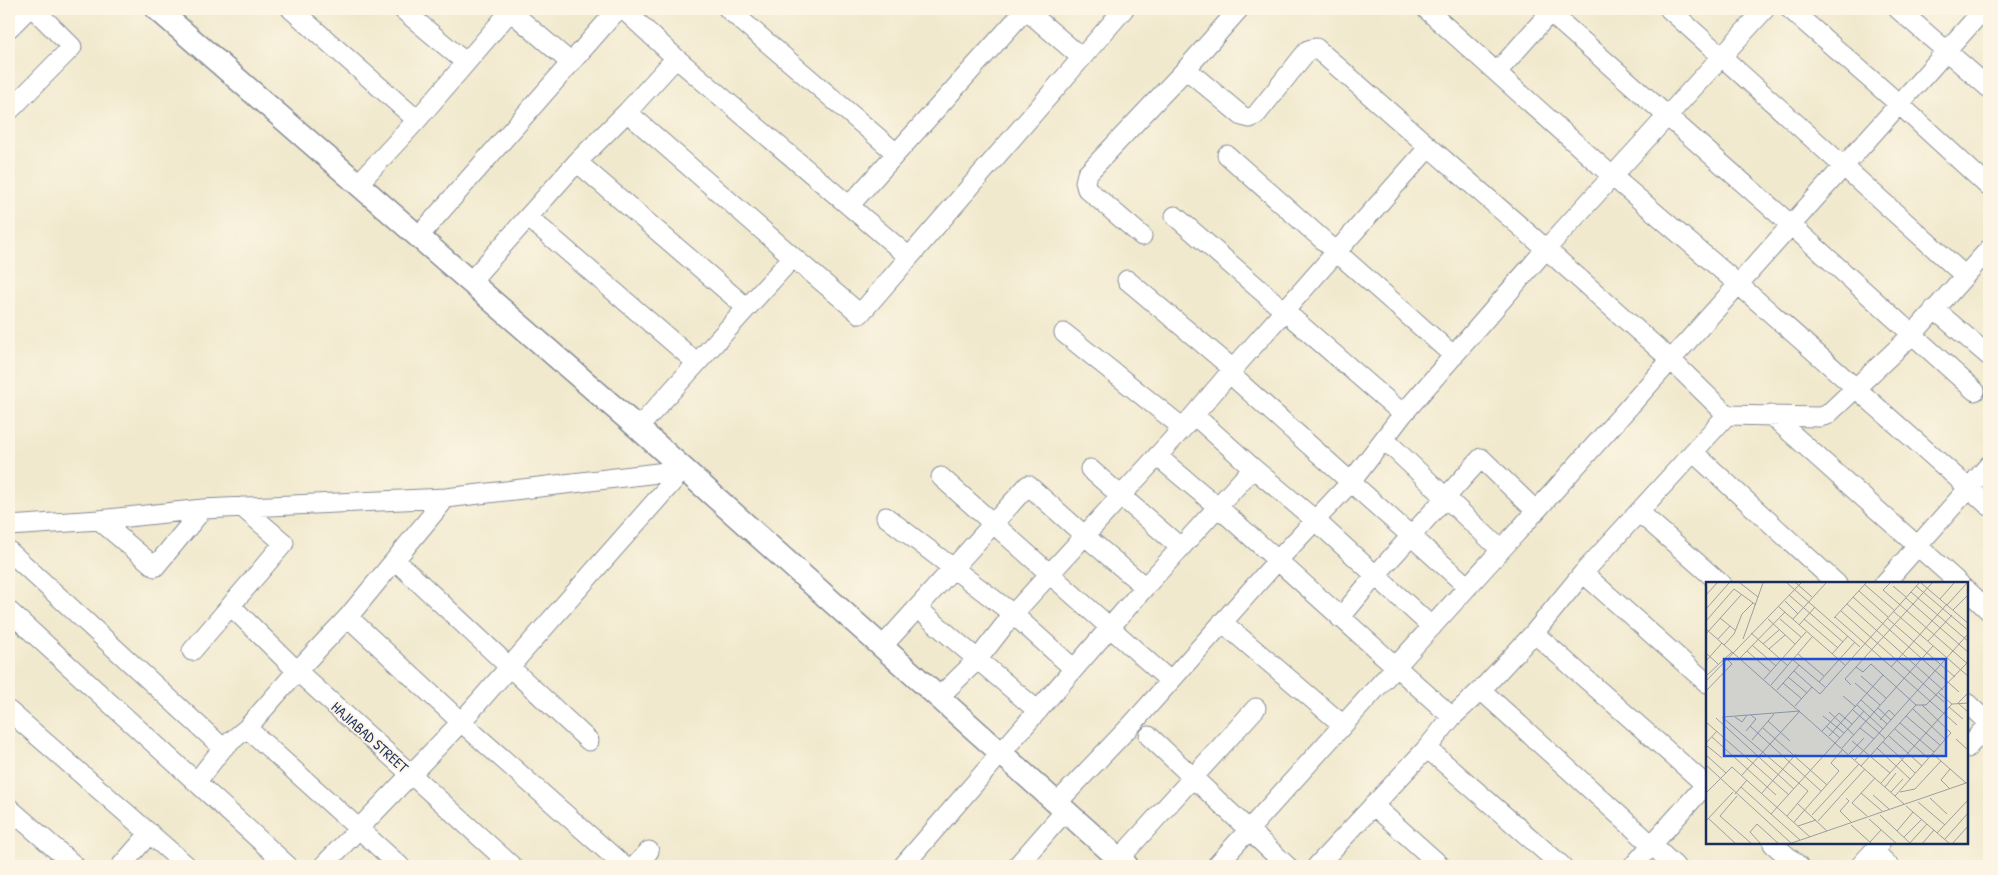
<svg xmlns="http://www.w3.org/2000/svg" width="1998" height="875" font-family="'Patrick Hand',sans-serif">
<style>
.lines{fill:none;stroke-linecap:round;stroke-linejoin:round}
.minor-casing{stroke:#868c96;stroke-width:21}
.tertiary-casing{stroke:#868c96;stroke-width:25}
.minor{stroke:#fff;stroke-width:19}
.tertiary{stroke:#fff;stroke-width:22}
.labels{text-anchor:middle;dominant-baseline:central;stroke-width:4;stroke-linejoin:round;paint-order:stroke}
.street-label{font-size:15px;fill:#1b2f5e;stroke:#fcf5e5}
.inset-road{fill:none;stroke:#9b9fa1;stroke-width:1}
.view{fill:#1d4ed8;fill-opacity:0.15;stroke:#1d4ed8;stroke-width:2.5}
.inset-edge{fill:none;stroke:#1b2f5e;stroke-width:2.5}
</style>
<rect width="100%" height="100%" fill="#fcf5e5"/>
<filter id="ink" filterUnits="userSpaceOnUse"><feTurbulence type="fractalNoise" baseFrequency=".02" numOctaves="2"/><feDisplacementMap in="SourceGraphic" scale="10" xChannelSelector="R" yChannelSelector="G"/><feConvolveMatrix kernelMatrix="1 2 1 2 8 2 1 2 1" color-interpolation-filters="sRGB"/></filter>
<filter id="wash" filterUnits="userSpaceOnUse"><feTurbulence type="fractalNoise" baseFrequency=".0096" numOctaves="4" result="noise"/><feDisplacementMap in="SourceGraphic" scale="20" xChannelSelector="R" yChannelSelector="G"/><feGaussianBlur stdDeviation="1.12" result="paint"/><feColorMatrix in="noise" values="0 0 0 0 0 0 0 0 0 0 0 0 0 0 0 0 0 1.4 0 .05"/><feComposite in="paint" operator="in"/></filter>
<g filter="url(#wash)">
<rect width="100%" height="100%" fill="#f1e9cd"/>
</g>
<g filter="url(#ink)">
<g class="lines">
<defs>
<path id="minor" d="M291,9L417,120
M402,9L465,62
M508,9L571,63
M623,9L676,58L909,257
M728,9L896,153
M1025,9L1082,58
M1239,9L1186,69L1242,116L1250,118L1256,115L1308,50L1316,48L1546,249L1671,360L1727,415L1819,417L1827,415L1913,334L1989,249
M1426,9L1612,176L1738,284L1989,506
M1546,9L1791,225L1975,391
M1669,9L1965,276
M1790,9L1899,104L1989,187
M1898,9L1989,88
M9,28L28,9
M1497,72L1553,9
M9,111L72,47L34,9
M627,112L793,257
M1227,155L1454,356
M577,162L747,308
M358,184L417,120L512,9
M849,206L1026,9
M1175,216L1403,414
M528,217L697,363
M419,236L618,9
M1142,236L1087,189L1085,182L1087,174L1186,69
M1127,280L1233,369
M470,282L577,162L627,112L676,58
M1934,309L1989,356
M1064,333L1183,428
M1230,374L1468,587
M1194,415L1253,468L1315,520L1432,627
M1771,415L1960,584
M638,428L793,257L860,314L1124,9
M1384,439L1501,550
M1693,452L1837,584
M1157,456L1218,507L1452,717
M1090,469L1181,548
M941,477L1170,681
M1639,512L1721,584
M886,517L1013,614L1074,669
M99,520L155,567L203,509
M9,526L99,520L203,509L446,498L683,470
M9,551L223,748L247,728L400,866
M395,560L589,741
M1583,573L1707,683
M1884,584L1989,465
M1967,590L1989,611
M231,606L297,671L512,866
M917,608L1038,711
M9,611L288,866
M348,617L461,722L624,866
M1340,618L1375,576L1481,458L1536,511
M1222,622L1343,725
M1534,633L1707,786
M882,647L1028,485L1085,536L1145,587
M192,651L284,543L242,507
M1481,690L1675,866
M938,698L978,659L1013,614L1183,428L1233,369L1429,147
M1967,703L1989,724
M9,711L187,866
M247,728L297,671L348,617L446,498
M1149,736L1287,866
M1427,748L1562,866
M1967,748L1989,723
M197,781L223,748
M1057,803L1134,722L1277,561L1351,482L1403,414L1546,249L1765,9
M1373,805L1441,866
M9,808L75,866
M1773,844L1799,866
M1874,851L1889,866
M1119,859L1256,708
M121,866L150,833
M323,866L461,722L683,470
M635,866L649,851
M903,866L1145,587L1253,468
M1017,866L1066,810
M1216,866L1536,511L1984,9
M1317,866L1427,748L1452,717L1481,690L1534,633L1583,573L1727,415
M1633,866L1707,783
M1860,866L1880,844"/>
<path id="tertiary" d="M157,9L638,428L1127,866"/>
</defs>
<use href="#minor" class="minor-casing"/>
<use href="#tertiary" class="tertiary-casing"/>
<use href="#minor" class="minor"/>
<use href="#tertiary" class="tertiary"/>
</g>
</g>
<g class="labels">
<g class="street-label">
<text transform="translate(370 737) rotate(42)">HAJIABAD STREET</text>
</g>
</g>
<g transform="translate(1706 582)">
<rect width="262" height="262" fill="#f1e9cd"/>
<path class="inset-road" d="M34,1L52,15M81,1L154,65M90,1L106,15M184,1L177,8L263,83M215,1L263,42M226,1L150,85L157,90L165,82L210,123H220L263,79M158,2L188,28M187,4L200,15M210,4L263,49M153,9L182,35M205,10L263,60M0,13L11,1M83,13L137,60M147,15L253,110M200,16L263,71M234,17L248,1M79,19L92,32M141,22L237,108M241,23L261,1M73,25L139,83M0,27L23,1M247,28L263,12M135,29L238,120M187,29L263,95M129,35L251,143M14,36L29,48M128,36L160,1M181,36L249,95M62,37L89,62M74,37L95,55M87,37L120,1M98,37L132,66M0,39L28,7L50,23M93,43L109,25M0,47L198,222M45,51L82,84M0,52L35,13M12,57L24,44M37,57L57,1M222,59L246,33M57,62L73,48M18,63L28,52L36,32L47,21M46,63L70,84M63,67L79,53M41,69L65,90M0,71L12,82M92,72L118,94M126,72L142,54M34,76L79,30M87,78L119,105M0,79L16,61M185,85L241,22M88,89L106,105M0,94L26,70M155,94L180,116M82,95L101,111M58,97L100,50M0,99L95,1M113,100L149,60M77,101L96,117M149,101L174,123M65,103L106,55M145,103L139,97L150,85M71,108L93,83M0,109L26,82L22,78M233,111L246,122M137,114L150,125M155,118L181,142M151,123L177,147M89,124L106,105L114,112L213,1M243,125L257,137M172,126L185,138M207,127L239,157M147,128L180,157M123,130L148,153M262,130L252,121L263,110M117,134L138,151M200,134L234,163M16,135L102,209L81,234M17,135L94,129M29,135L36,140L41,133M10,136L88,207M174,138L183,128L189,134M62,139L84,159M0,140L83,213M194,141L228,170M44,144L115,209M120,144L134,156M57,146L121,203M154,146L168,157M189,147L222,176M40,149L50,137L45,133M116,149L133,131L146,142M123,154L177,93M183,154L216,184M6,155L70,213M250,157L263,169M46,158L68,132M146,159L184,191M177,160L196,177M0,161L11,149M0,163L16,176M136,166L227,64M171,166L204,197M143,172L158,156M227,172L260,201M0,173L20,191M149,178L263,51M196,178L209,191M0,183L85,261M155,184L210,123M36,193L94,129M175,201L246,122L263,121M35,205L94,258M179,205L190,191M244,207L235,198L244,187M185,210L197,197M194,210L209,207L235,179M0,211L26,185L104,255M56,211L90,172M155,211L176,229M29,212L41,198M167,213L183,227M31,214L14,234L46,262M189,214L245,151L216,123M140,216L143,219L134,229L145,240M224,216L241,232M212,220L239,243M92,222L121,249M200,224L244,262M65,232L158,129M106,233L153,182M174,233L205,262M161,234L146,221L169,196M2,236L30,262M163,237L191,262M0,239L27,210M112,239L159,187M88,240L133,189L125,181L137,167M145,243L166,262M92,244L110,238M191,249L207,230M231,251L263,217M198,255L216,237M239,257L263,230M164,260L175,248M55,262L44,250L51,242L73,262M83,262L263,200M203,262L221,242M216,262L228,248M246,262L263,243"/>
<path class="view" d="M18,77H240V174H18Z"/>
<rect width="262" height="262" class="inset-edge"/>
</g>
<rect width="1998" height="875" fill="none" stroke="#fcf5e5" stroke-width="30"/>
</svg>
